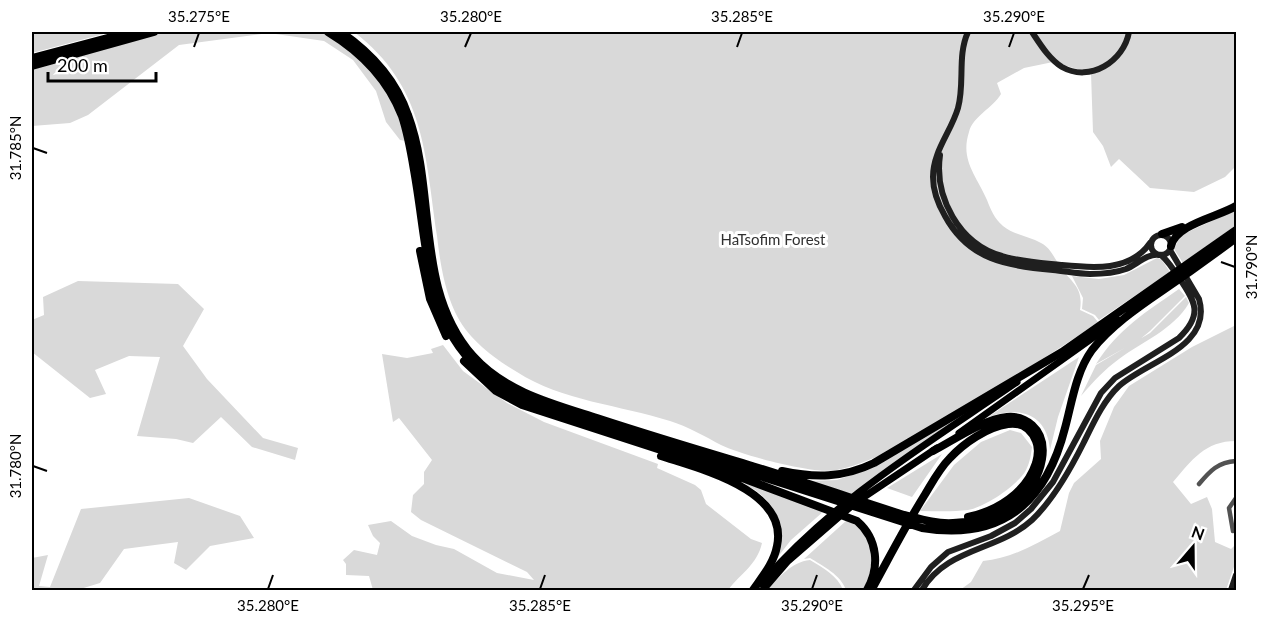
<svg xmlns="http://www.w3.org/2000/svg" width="1268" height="622" font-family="Lato,sans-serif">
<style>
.green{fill:#d9d9d9}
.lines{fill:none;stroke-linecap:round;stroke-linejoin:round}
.street{stroke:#525252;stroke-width:4.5}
.secondary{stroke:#1f1f1f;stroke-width:6}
.primary{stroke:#000;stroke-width:7}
.highway{stroke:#000;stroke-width:8}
.ticks{fill:none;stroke:#000;stroke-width:2}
.labels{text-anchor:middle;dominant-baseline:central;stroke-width:6;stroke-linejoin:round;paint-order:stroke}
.park-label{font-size:15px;fill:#303030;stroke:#fff}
.neatline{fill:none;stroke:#000;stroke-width:2}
.ticks-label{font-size:15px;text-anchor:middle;fill:#000}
</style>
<rect width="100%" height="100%" fill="#fff"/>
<path class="green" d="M32,32H111L32,53Z
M164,32H322L347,46L363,61L386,89L403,125L406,141L400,140L386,122L376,91L353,60L324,41L269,33L179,45L88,115L70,123L32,126V69Z
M354,32H1236V166L1225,177L1194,192L1150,188L1119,159L1111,167L1103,146L1093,132L1091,73L1053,62L1024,68L997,83L1001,94C993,108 973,116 969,132C960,160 976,175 987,200C991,210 994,218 1003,226C1014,235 1029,236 1041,243C1050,248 1052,254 1058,263C1069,282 1084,285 1080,310L1093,316L1098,322C1053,354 1005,382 957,410C919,433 881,461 837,470C816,475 741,455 721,445C706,437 687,426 670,421C620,405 562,401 517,372C492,357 467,338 455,312C444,288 440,262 437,236C425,154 425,86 354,32Z
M1236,210V225L1183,263L1174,249L1181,235Z
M1157,258L1161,259L1170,272L1099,320L1095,315L1082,309L1083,298L1072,276L1099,279L1124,275Z
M78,281L178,284L204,309L183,346L207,379L263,438L298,448L295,460L252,447L221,417L193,443L176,439L137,436L160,357L129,356L95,370L106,394L90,398L32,352V320L44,315L43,297Z
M1179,289L1185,296L1150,331L1139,340L1096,364C1118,329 1146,312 1179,289Z
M1186,297L1189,303C1173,330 1143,341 1119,359C1105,369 1093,382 1081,396L1096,365L1150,333Z
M1236,325V441C1205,441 1192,460 1173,482L1191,504L1207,497L1212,509L1215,542L1231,549L1236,544V561L1226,590H960L971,582L983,561C1010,559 1036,544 1060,531L1069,493L1074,483L1101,459L1100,441L1114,407L1129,386L1192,347Z
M443,345L463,371L507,403L544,422L658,464L657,468L695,485L701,490L706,504L751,539L762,543C757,565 741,573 728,590H373L369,576L346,575V564L343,560L354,550L377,555L380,543L373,536L368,525L391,521L412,536L436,545L454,549L497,573L534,580L527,572L421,520L411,512L413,495L424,484V472L432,460L399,418L393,422L382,354L407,358L433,353L431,349Z
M1079,357L1058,417L1050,450C1047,413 1019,406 988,417Z
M1001,390L851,494L809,481L837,480L863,471Z
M1010,430L1021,433L1032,447C1031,455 1030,462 1026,470C1018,485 985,507 968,510C952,512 936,511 920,511L954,465L981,442Z
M942,454L912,497L887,488Z
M743,481L824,511L791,540L777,558C786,532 780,510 759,493C753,488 747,487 743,481Z
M189,498L240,516L254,538L210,546L186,570L174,563L178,542L124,549L100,583L77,590H32V558L48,555L39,586L50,587L81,509Z
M847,520C876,535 876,565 863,590H846C841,575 823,566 810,558L804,559Z
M810,560C823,568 838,576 843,590H767C780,577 791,562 810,560Z"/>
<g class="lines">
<path class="street" d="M1199,484C1210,471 1218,462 1236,461
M1233,531L1229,508L1236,498"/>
<path class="secondary" d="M968,32C957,56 965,83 958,108C951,132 933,151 933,177C933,190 938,204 945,216C969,260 1007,266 1053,270C1065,271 1078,274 1090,274C1102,274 1115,273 1126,269C1136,265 1148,253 1159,255
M1032,32C1040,44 1049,59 1062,67C1090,83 1124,61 1129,32
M940,155C934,197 959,244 1002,256C1021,262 1041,263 1061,265C1092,268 1130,272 1150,243
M1151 245a10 10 0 1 1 20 0a10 10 0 1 1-20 0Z
M914,590L931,567L948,552L991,536L1015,523L1031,509L1053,482L1101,393L1115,378L1179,338C1203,315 1196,302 1179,278C1174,270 1169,262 1161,255
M922,590C946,548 998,551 1032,520C1053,500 1070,470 1083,444C1093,424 1103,401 1119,386C1147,361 1213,347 1199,299L1170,250
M1231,590L1236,575"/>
<path class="primary" d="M959,433L1118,320
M761,584C833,500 927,444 1017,382
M763,590L788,561L855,503L937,448"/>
<path class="highway" d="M328,32C361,52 388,80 402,116C408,134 411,152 414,170C432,271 423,360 538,405L922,528C1001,541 1046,503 1065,428C1072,402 1076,372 1092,350C1110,327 1137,308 1162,291C1187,274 1212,256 1236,238
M341,32C370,52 396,80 408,115C437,193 414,289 473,356C505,392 553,404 597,418C643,433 689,447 736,461C792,478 848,497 904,515C920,519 936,524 953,523C992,522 1035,500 1042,459C1044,447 1042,434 1032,425C1025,419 1017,416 1007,417C984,419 954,440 933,451
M32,58L130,32
M32,66L154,32
M1162,234L1182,227
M1171,246C1176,224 1218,217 1236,206
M420,251L430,299L446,336
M464,361L496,391L522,405L713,467L857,521C878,539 880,567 867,590
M661,456C700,469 789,490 777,546C774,563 762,577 753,590
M782,471C815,478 843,478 874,463L1062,352L1236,230
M873,587C890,556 906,525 924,496C932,483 939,469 950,458C964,443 987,427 1008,424C1021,422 1031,429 1036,441C1039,448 1038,456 1036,463C1026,493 997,511 968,517"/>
</g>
<path class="ticks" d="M194,47L199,33M465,47L471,33M737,47L742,33M1009,47L1014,33M33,148L47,153M1221,262L1235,267M33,466L47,471M268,589L273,575M540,589L545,575M812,589L817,575M1083,589L1089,575"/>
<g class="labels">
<g class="park-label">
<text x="773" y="239">HaTsofim Forest</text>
</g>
</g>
<rect width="1268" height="622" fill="none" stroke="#ffffff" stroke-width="66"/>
<g transform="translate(1193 547) rotate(20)" stroke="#ffffff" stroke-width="4.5" paint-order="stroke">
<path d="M0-4.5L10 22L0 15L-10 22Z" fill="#000000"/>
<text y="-9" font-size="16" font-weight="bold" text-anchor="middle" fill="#000000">N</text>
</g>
<path d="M48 72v9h108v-9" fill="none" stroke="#000000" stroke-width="3"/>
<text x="57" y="72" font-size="18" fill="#000000" stroke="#ffffff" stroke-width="4.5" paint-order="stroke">200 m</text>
<rect x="33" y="33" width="1202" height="556" class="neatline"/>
<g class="ticks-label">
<text x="199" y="22">35.275°E</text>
<text x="471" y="22">35.280°E</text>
<text x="742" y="22">35.285°E</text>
<text x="1014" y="22">35.290°E</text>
<text transform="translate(16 148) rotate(-90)" y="5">31.785°N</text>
<text transform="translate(1252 267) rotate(-90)" y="5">31.790°N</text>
<text transform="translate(16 466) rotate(-90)" y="5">31.780°N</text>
<text x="268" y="611">35.280°E</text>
<text x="540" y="611">35.285°E</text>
<text x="812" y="611">35.290°E</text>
<text x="1083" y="611">35.295°E</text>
</g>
</svg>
